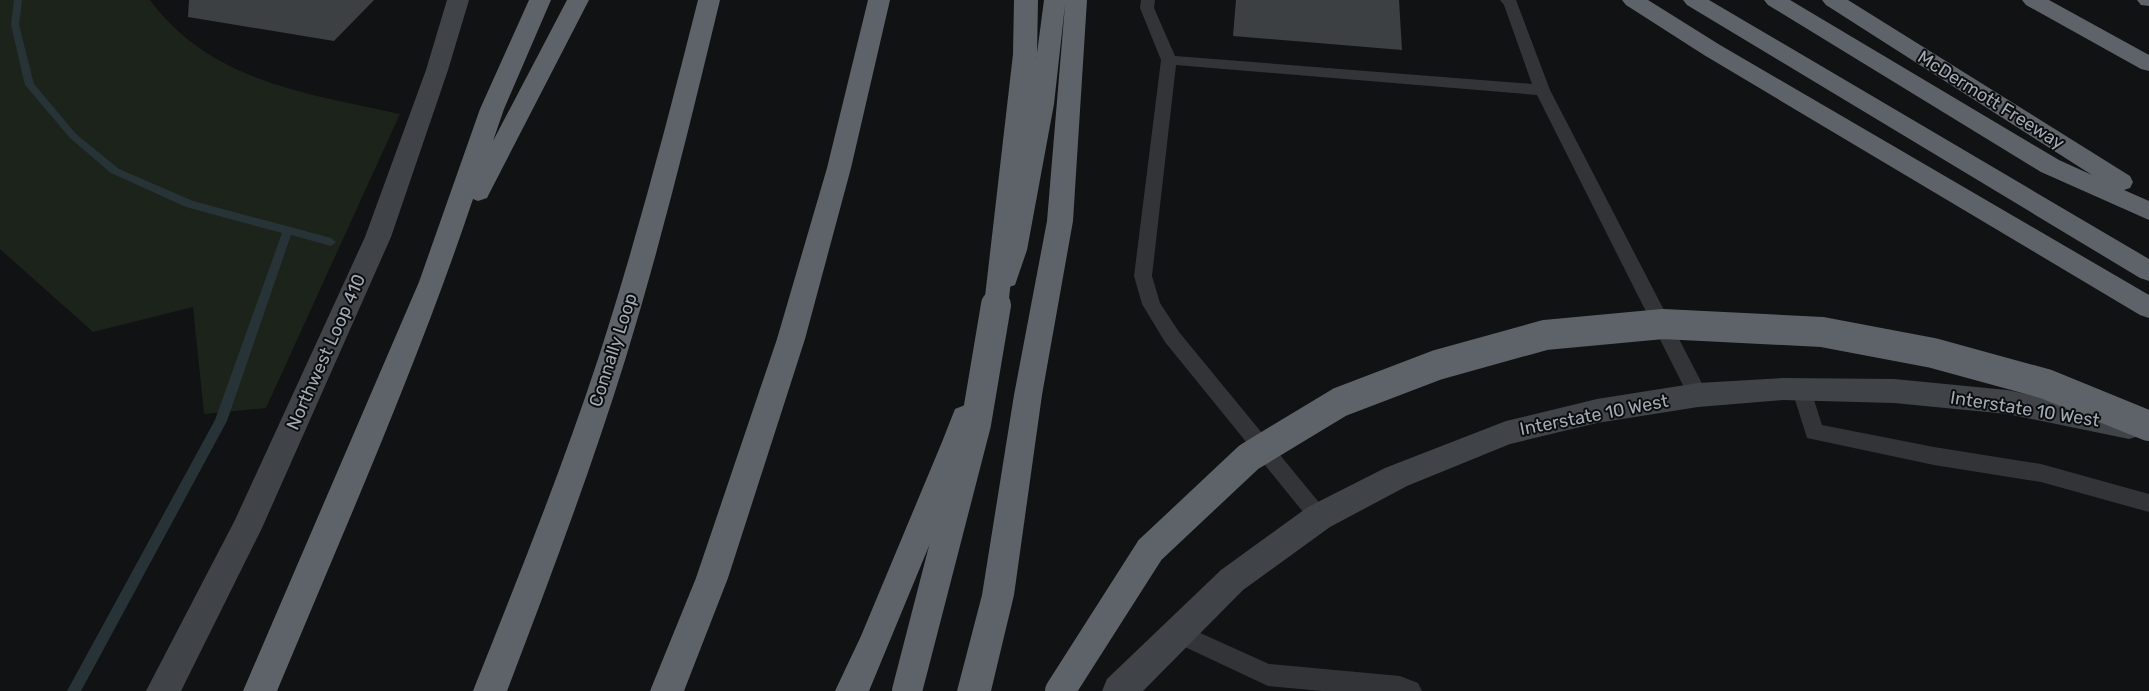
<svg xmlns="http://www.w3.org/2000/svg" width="2149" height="691" font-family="Rubik,sans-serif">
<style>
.green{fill:#1c231b}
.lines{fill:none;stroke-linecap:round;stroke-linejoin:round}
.stream{fill:#273337;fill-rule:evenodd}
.building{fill:#3d4043}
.service{fill:#323438;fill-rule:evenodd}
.secondary{fill:#404448;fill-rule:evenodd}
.motorway{fill:#5e636a;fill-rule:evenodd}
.motorway-bridge-far1{stroke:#5e636a;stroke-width:24}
.motorway-bridge{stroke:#5e636a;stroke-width:30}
.labels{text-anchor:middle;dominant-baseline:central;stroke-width:4;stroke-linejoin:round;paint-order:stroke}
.street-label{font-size:18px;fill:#a2abb5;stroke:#0c0d0e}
</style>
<rect width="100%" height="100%" fill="#111213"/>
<path class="green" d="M0,0H150C212,83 307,93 400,114L266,408L204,414L193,307L93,332L0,249Z"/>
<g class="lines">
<path class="stream" d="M14,0H22L19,25L34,84L76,134L119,169L193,201L331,238L336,242L331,246L291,235L227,421L81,691H67L215,420L282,233L186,207L111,173L70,138L25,85L11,25Z"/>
</g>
<path class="building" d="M189,0H374L334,41L188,17Z
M1236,0H1399L1402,50L1233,36Z"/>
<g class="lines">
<path class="service" d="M1141,0H1155L1154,8L1175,56L1532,84L1504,5L1500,0H1516L1550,90L1708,395L1705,401L1698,403L1691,401L1537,95L1176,65L1152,276L1160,303L1179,332L1326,511L1329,517L1326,523L1319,526L1312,523L1165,342L1142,304L1134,276L1161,60L1140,8Z
M1802,382L1809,384L1822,425L1934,447L2041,464L2149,494V512L2041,482L1934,465L1807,438L1792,390L1795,384Z
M1178,623L1269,664L1400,676L1418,683L1422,691H1322L1268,686L1170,640L1167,633L1170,626Z"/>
<path class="secondary" d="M447,0H469L448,70L391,237L262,528L181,691H146L235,520L365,237L426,70Z
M1783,378L1894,379L2007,390L2129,415L2139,418L2143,427L2139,436L2129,439L2007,414L1894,403L1783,400L1698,407L1597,423L1510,444L1407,486L1330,527L1243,590L1143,691H1102L1107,679L1221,570L1308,507L1385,468L1506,421L1597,399L1698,383Z"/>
<path class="motorway" d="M529,0H551L504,109L493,141L567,0H589L490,192L487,198L478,201L473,199C417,366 345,528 277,691H243L419,282L480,109Z
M698,0H720C691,120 662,240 626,357C591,470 549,581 507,691H473C517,580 562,469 599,356C637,238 668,119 698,0Z
M868,0H890L851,168L805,339L728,578L684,691H650L696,578L777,339L827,168Z
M1044,0H1087L1073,221L1042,395L1014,595L991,691H957L982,595L1014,395L1047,221L1065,5L1054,104L1027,250L1015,285L1006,288L997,285L993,278C1019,188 1032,93 1044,0Z
M1622,0H1648L1720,45L2149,295V318L2140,315L1704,55L1626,5Z
M1683,0H1709L2149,259V281L2140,278L1687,5Z
M1764,0H1790L2059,160L2092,175L1826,5L1822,0H1848L2130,176L2133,182L2130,188L2124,190L2149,201V220L2041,172L1768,5Z
M2022,0H2049L2149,55V71L2141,69L2026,5Z
M2137,0H2149V6L2141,5Z
M965,405L975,409L979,417L972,442L869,691H835L861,636L942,442L955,409Z"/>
<path class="motorway-bridge-far1" d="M996,306L1025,55L1026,0"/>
<path class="motorway-bridge" d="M907,691L976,424L996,305
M1060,691L1150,550L1249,457L1340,402L1437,365L1545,335L1663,324L1822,332L1933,353L2046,384L2149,426"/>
</g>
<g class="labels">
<g class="street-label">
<text transform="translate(1991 100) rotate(32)">McDermott Freeway</text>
<text transform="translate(613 350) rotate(-72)">Connally Loop</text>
<text transform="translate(326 352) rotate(-66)">Northwest Loop 410</text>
<text transform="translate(2025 409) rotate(9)">Interstate 10 West</text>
<text transform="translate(1594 415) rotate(-11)">Interstate 10 West</text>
</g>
</g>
</svg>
